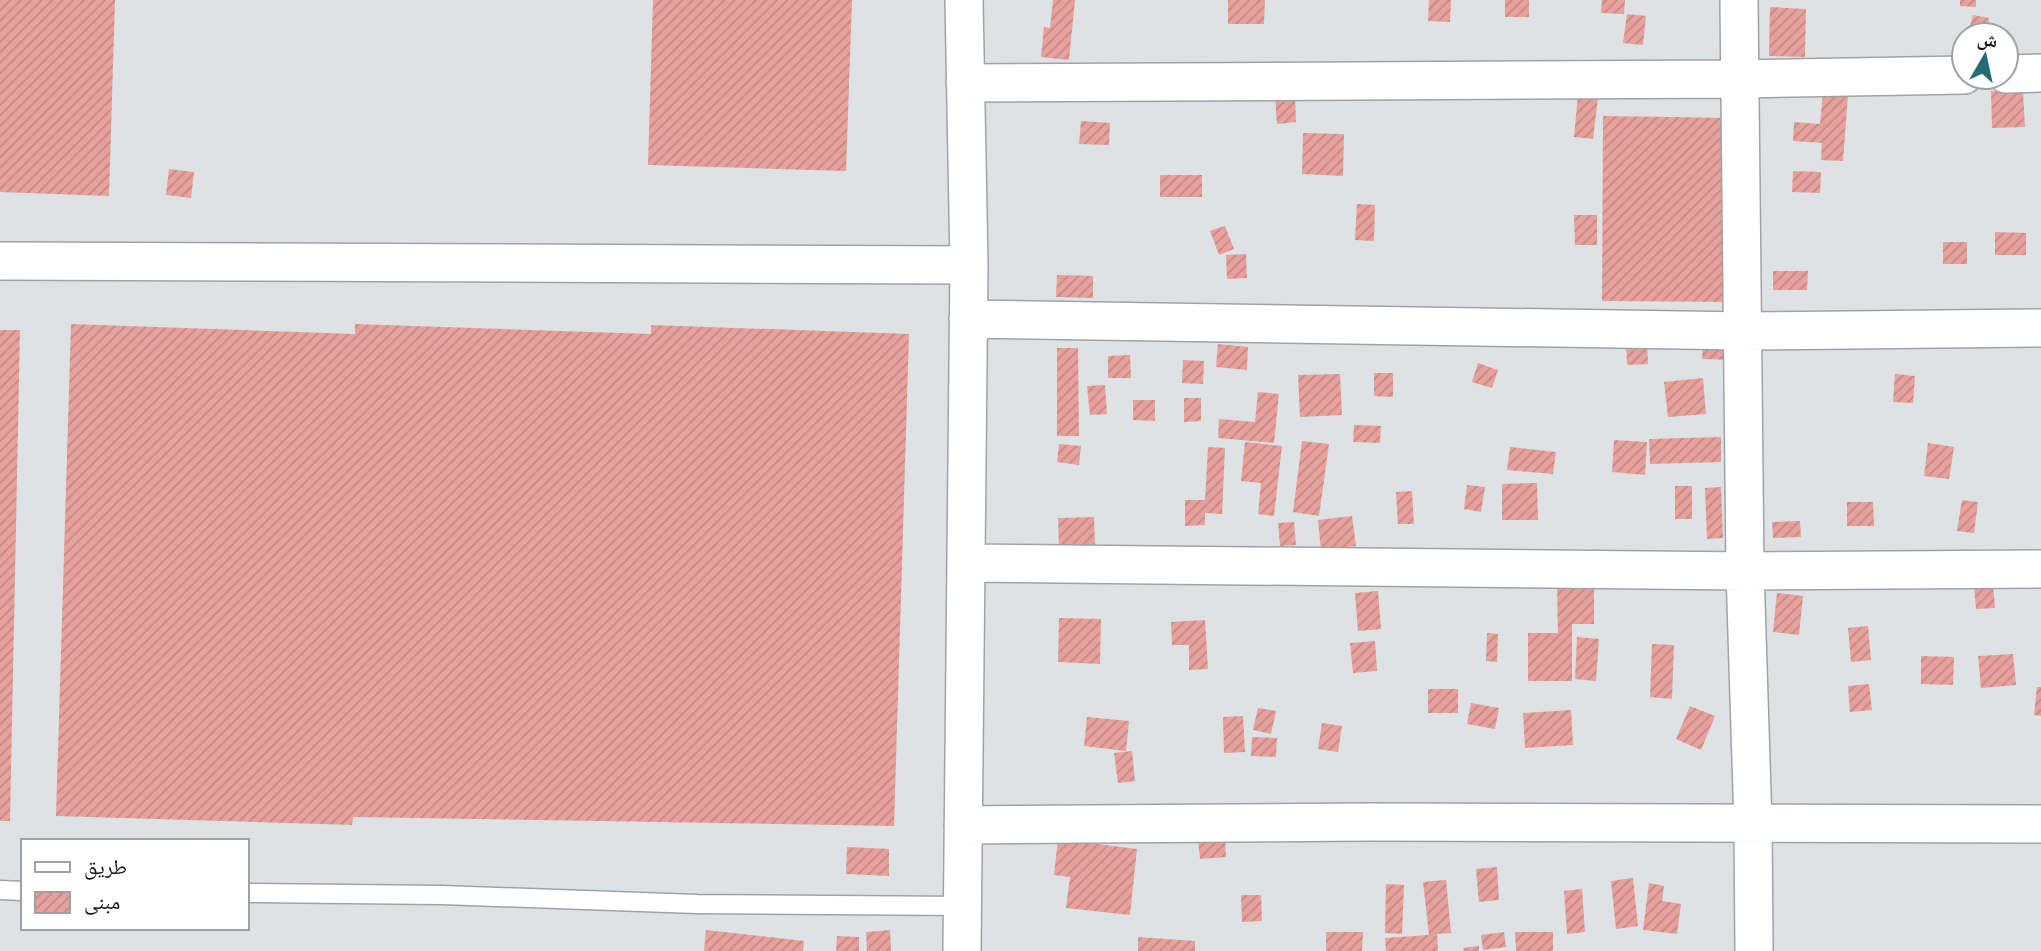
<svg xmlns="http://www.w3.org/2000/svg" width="2041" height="951" font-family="'Source Sans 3','Noto Naskh Arabic',sans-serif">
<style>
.building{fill:url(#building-hatch)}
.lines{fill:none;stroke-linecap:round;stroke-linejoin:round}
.lane-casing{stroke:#a0a3a6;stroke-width:21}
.street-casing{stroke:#a0a3a6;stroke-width:40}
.lane{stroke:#fff;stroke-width:18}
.street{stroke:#fff;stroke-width:37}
</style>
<defs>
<pattern id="building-hatch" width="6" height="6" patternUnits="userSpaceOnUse" patternTransform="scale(1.75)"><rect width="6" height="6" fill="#e7a09b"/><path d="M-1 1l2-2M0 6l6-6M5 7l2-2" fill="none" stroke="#c58985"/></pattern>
</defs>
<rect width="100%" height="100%" fill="#dee2e5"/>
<path class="building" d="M0,0H115L109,196L0,192Z
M653,0H852L846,171L648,165Z
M1053,0H1075L1069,60L1041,57L1044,27L1050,28Z
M1228,0H1265L1264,24H1228Z
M1429,0H1451L1450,22L1428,21Z
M1505,0H1529V17H1505Z
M1602,0H1625L1624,14L1601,13Z
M1960,0H1976V7L1960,6Z
M1770,7L1806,9L1805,57L1769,56Z
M1627,14L1646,16L1643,45L1623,43Z
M1973,15L1989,18L1986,35H1968Z
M1991,91H2023L2025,127L1992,128Z
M1823,92L1848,94L1843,161L1821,160L1822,143L1793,141L1794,122L1820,124Z
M1578,95L1598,98L1593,139L1574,137Z
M1295,96L1296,122L1277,124L1275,97Z
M1603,116L1736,118L1735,302L1602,301Z
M1081,121L1110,123L1109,145L1079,144Z
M1303,133L1344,134L1343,176L1302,174Z
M169,169L194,172L191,198L166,195Z
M1793,171L1821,172L1820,193L1792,192Z
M1160,175H1202V197H1160Z
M1357,204L1375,205L1374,241L1355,240Z
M1574,215H1597V245H1575Z
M1225,226L1234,249L1219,255L1210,231Z
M1995,232L2026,233V255H1995Z
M1943,242H1967V264H1943Z
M1246,254L1247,278L1227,279L1226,255Z
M1773,271H1808L1807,290H1773Z
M1057,275L1093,276V298L1056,297Z
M71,324L355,334V324L651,334V325L909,334L894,826L353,817L352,825L56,816Z
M1705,325L1735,327L1733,360L1702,359Z
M0,330H20L10,821H0Z
M1626,340H1647L1648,364L1627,365Z
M1218,344L1248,347L1247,370L1216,367Z
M1057,348H1078L1079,436H1057Z
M1130,355L1131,378H1108V356Z
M1183,360L1204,361L1203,384L1182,383Z
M1478,363L1498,370L1492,388L1472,382Z
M1374,373H1393V397L1374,396Z
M1340,374L1342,415L1300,417L1298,375Z
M1895,374L1915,376L1913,403L1893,402Z
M1703,378L1706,414L1668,417L1664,382Z
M1105,385L1107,414L1090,415L1087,386Z
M1258,392L1279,394L1274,443L1218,438L1219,419L1255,422Z
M1184,398H1201V421L1184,422Z
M1133,400H1155V421L1133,420Z
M1354,425L1381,426L1380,443L1353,442Z
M1721,437V462L1650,464L1649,439Z
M1614,440L1647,442L1645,475L1612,472Z
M1302,441L1329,444L1319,516L1293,512Z
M1245,442L1282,446L1274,516L1258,514L1261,483L1241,481Z
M1928,443L1954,447L1949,479L1924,476Z
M1059,444L1081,446L1079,465L1057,462Z
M1208,447L1225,448L1222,514L1205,513V525L1185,526V500H1205Z
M1510,447L1556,452L1553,474L1507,470Z
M1537,483L1538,520H1502V484Z
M1467,485L1485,487L1481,512L1464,509Z
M1675,486H1692V519H1675Z
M1721,487L1723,538L1707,539L1705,488Z
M1412,491L1414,524H1398L1396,492Z
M1962,500L1978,502L1974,533L1957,531Z
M1847,502H1873L1874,526H1847Z
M1352,516L1356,546L1321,550L1318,520Z
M1094,517L1095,548L1059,549L1058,518Z
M1800,521L1801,537L1773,538L1772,522Z
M1294,522L1296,545L1280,546L1278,523Z
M1993,585L1995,608L1976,609L1974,586Z
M1594,587V624H1572V681H1528V633H1558L1557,588Z
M1378,591L1381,629L1358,631L1355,593Z
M1777,593L1803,596L1799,635L1773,632Z
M1059,618L1101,619L1100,664L1058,662Z
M1205,620L1208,669L1189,670V645H1172L1171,622Z
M1868,626L1871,660L1851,662L1848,628Z
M1487,633L1498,634L1497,662L1486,661Z
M1577,637L1599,639L1596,681L1575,679Z
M1375,641L1377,671L1353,673L1350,643Z
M1652,644L1674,645L1672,699L1650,697Z
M2013,654L2016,685L1981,688L1978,656Z
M1921,656L1954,657L1953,685L1921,684Z
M1869,684L1872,710L1850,712L1848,686Z
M2037,687H2041V716L2034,715Z
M1428,689H1458V713H1428Z
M1471,703L1499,708L1495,729L1467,724Z
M1690,706L1715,716L1701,750L1676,739Z
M1258,708L1276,711L1271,734L1253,730Z
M1571,710L1573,745L1525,748L1523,713Z
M1243,716L1245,752L1224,753L1223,717Z
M1087,717L1129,721L1126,751L1084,746Z
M1322,723L1342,726L1338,752L1318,749Z
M1252,737L1277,738L1276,757L1251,756Z
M1132,751L1135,781L1118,783L1114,753Z
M1225,837L1226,857L1200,859L1198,839Z
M1058,839L1137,849L1130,915L1066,908L1070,877L1054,875Z
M847,847L889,849V876L846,874Z
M1497,867L1499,900L1479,902L1476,869Z
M1633,878L1638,926L1616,929L1611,881Z
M1446,880L1451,933L1437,934L1438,951H1386L1385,938L1429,935L1423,882Z
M1649,883L1664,886L1662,901L1681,904L1677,934L1643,930Z
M1386,884L1404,885L1402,934L1385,933Z
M1582,889L1585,932L1567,934L1564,891Z
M1241,895H1261L1262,921L1242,922Z
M706,930L804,941L803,951H704Z
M890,930L891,951H867L866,932Z
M1326,932H1363L1362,951H1326Z
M1504,932L1506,947L1483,950L1481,935Z
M1515,932H1553V951H1516Z
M837,936L859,937V951H836Z
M1138,937L1195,941V951H1138Z
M1479,946V951H1464L1463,948Z"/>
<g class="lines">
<defs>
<path id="lane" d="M0,890L23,891
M247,893L442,895L697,904L963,906"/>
<path id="street" d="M1739,0L1745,571L1753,824L1754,951
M2006,74L2041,73
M965,83L1741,79L1964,75
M0,261L969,265
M968,319L1744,331L2041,328
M967,563L1745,571L2041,569
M963,825L1369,822L2041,824
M962,951L969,265L964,0"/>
</defs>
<use href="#lane" class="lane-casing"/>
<use href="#street" class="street-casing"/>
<use href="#lane" class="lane"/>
<use href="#street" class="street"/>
</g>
<rect x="21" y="839" width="228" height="91" fill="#ffffff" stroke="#a1a1a2" stroke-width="2"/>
<rect x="35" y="862" width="35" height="10" fill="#ffffff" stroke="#a1a1a2" stroke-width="2"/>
<text x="84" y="874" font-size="21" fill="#141516">طريق</text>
<rect x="35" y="892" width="35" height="21" fill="url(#building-hatch)" stroke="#a1a1a2" stroke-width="2"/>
<text x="84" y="909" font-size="21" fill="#141516">مبنى</text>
<g transform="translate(1985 56) rotate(9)"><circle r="33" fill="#ffffff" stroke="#a1a1a2" stroke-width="2"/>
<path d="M0-5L12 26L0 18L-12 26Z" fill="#236c77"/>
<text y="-10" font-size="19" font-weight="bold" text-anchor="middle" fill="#141516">ش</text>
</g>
</svg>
